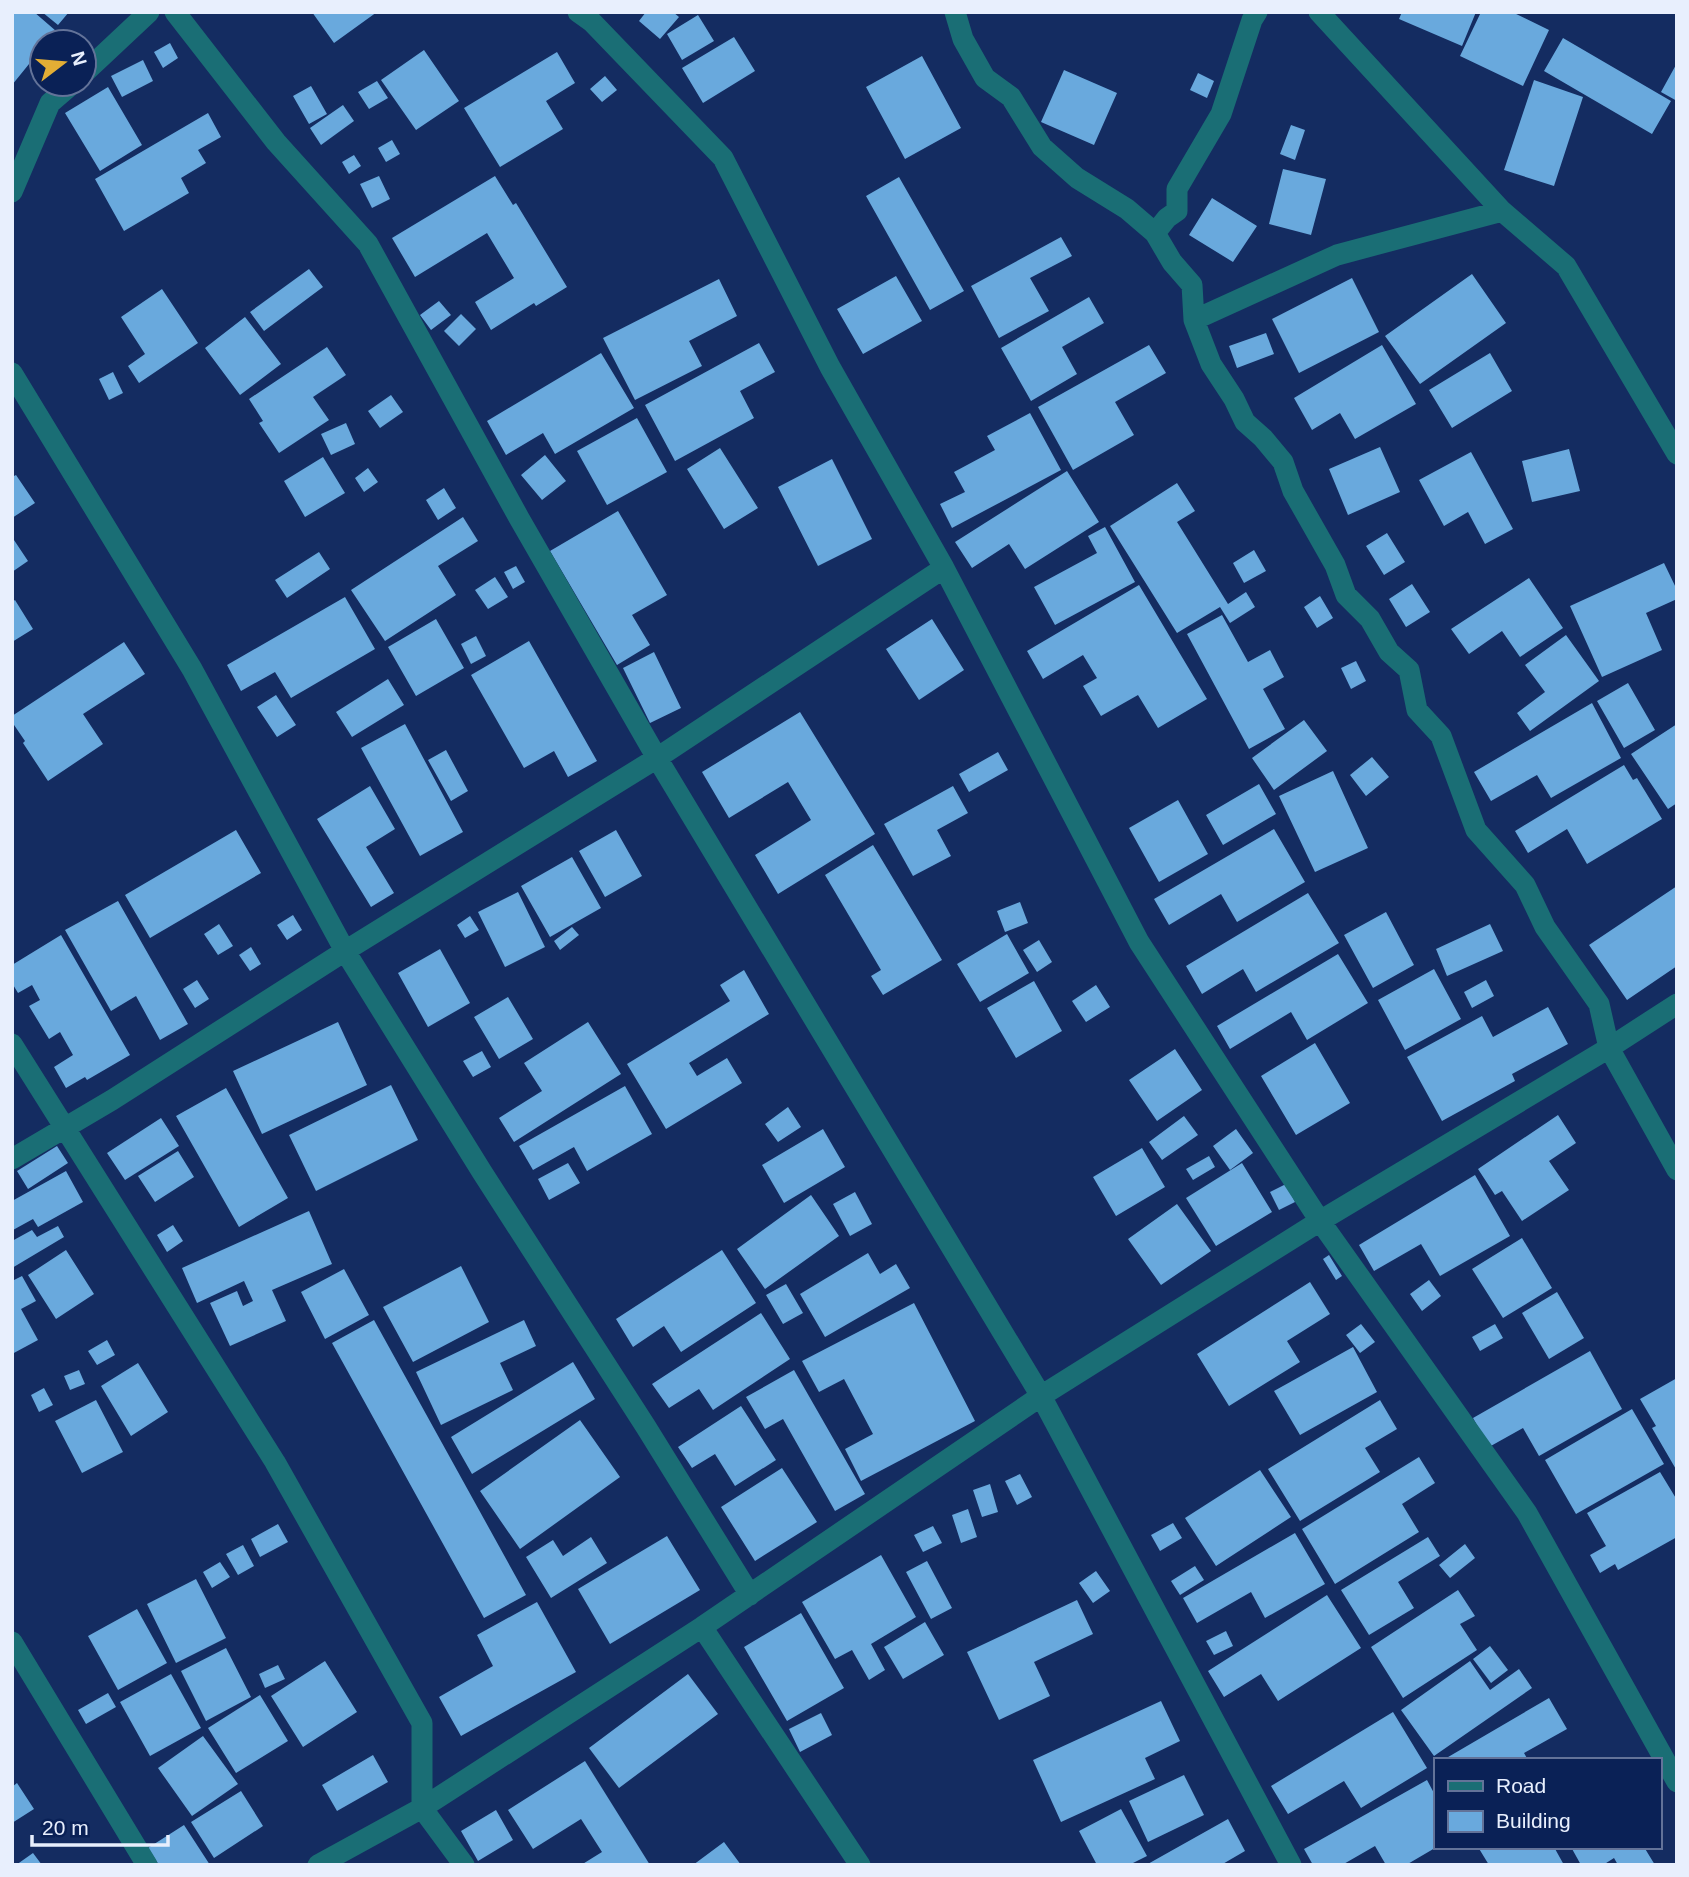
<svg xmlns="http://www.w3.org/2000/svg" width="1689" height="1877" font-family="Arial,sans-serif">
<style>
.building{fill:#69a9dd}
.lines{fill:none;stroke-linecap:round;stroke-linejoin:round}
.minor{stroke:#1a6e75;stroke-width:21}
</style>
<rect width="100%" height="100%" fill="#142c61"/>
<path class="building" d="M12,12H34L56,31L47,42H42V48L12,85Z
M42,12H69L58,25Z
M312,12H377L334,43Z
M646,12H673L679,17L660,39L639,21Z
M1402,12H1476L1462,46L1399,19Z
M1481,12H1512L1549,30L1523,86L1460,56Z
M698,15L714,41L682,60L667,34Z
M734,37L755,71L703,103L682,68Z
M1563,38L1671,101L1652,134L1544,71Z
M170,43L178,58L163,68L154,52Z
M424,50L459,101L416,130L381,80Z
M557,52L575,83L546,101L563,129L500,167L464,108Z
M922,56L961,128L905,159L866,87Z
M143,60L153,81L122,97L111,76Z
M1677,63V101L1661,92Z
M1064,70L1117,93L1094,145L1041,122Z
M1198,73L1214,81L1207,98L1190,90Z
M605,76L617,90L602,102L590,89Z
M1534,80L1583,97L1554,186L1504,170Z
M377,81L388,98L369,109L358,92Z
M311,86L327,114L309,124L293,96Z
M108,87L142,145L100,171L65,113Z
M343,105L354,121L321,145L310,128Z
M208,113L221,137L198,150L206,163L181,178L189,193L124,231L95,179Z
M1291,125L1305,130L1295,160L1280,154Z
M392,140L400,154L386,162L378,148Z
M354,155L361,166L349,174L342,162Z
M1283,169L1326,179L1311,235L1269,224Z
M379,176L390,199L372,208L360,184Z
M495,176L513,205L516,203L567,287L536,306L534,303L491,330L475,302L514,278L487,233L415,277L392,238Z
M899,177L964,291L930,310L866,196Z
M1212,198L1257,226L1233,262L1189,235Z
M1061,237L1072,256L1030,278L1049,311L999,338L971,286Z
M309,269L323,287L264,331L250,312Z
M1472,274L1506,323L1420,384L1385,336Z
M896,276L922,321L863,354L837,309Z
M1352,278L1379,332L1299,373L1272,319Z
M719,279L737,316L689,341L702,366L635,400L603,338Z
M162,289L198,343L139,383L128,366L145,354L121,317Z
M1089,297L1104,323L1062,347L1077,374L1031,401L1001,348Z
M439,301L451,315L431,330L420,315Z
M461,314L476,329L459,346L444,331Z
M245,317L281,364L240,395L205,348Z
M1266,333L1274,354L1237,368L1229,346Z
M759,343L775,372L740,391L754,418L675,461L645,405Z
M1149,345L1166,373L1115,402L1134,435L1073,470L1038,407Z
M1382,345L1416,404L1355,439L1340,413L1312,430L1294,398Z
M327,347L346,375L313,397L329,420L279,453L259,423L263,421L249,399Z
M601,353L634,408L555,454L543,433L506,455L487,421Z
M1490,353L1512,391L1452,428L1429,390Z
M113,372L123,393L109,400L99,379Z
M391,395L403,412L380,428L368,411Z
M1030,413L1061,470L952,528L940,504L965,492L954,472L995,450L987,436Z
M637,418L667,472L607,505L577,451Z
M346,423L355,444L331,455L321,434Z
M1380,447L1400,492L1348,515L1329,469Z
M720,448L758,508L724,529L687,469Z
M1569,449L1580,491L1532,502L1522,461Z
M1471,452L1513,529L1485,544L1468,512L1444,526L1419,480Z
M545,455L566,481L542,500L521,475Z
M323,457L345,493L305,517L284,481Z
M832,459L872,539L818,566L778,487Z
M368,468L378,482L364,492L355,478Z
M1067,471L1099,522L1025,569L1009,544L972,568L955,542Z
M16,475L35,503L12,518V477Z
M1177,483L1195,511L1177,522L1228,604L1246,592L1255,607L1230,623L1220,607L1177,633L1110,526Z
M444,488L456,508L438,520L426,500Z
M618,511L667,595L632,615L650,645L617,665L550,551Z
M463,517L478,541L438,566L456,595L385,641L351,590Z
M1105,527L1135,582L1055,625L1034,587L1097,553L1088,536Z
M1387,533L1405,562L1384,575L1366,546Z
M12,537L28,561L12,572Z
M1254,550L1266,571L1244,583L1233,563Z
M319,552L330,569L287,598L275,580Z
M1664,563L1677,590V599L1646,613L1662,650L1602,677L1570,606Z
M516,566L525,582L513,589L504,572Z
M495,577L508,597L488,609L475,590Z
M1529,578L1563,628L1520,657L1502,631L1469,654L1451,629Z
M1412,584L1430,612L1406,627L1389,599Z
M1139,585L1207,699L1158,728L1138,695L1101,716L1083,686L1097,678L1083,655L1043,679L1027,651Z
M1320,596L1333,618L1317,628L1304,607Z
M345,597L375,649L291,698L275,672L241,691L227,665Z
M15,600L33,629L12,642V602Z
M1222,615L1248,662L1270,650L1284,677L1263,689L1285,729L1249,749L1187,634Z
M436,619L464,668L416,696L388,647Z
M932,619L964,670L919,700L886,649Z
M1566,635L1599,681L1530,731L1517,713L1545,692L1525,665Z
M476,636L486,656L471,664L461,644Z
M529,641L597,761L568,777L554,751L524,768L471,675Z
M124,642L145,674L83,714L103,744L48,781L23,743L25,741L12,722V716Z
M654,652L681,708L650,723L623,668Z
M1356,661L1366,681L1351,689L1341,668Z
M388,679L404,705L352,737L336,712Z
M1628,683L1655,730L1624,748L1597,701Z
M276,695L296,725L277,737L257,707Z
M1592,703L1621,758L1551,798L1537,775L1491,801L1474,772Z
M800,712L875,834L778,894L755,855L811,820L788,782L729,818L702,772Z
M1304,720L1327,751L1274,790L1252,758Z
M405,724L463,832L420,856L361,748Z
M1677,724V803L1668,809L1631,754Z
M446,750L468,791L451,801L428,760Z
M998,752L1008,770L969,792L959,774Z
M1372,757L1389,777L1366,796L1350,775Z
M1624,765L1633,780L1637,778L1662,819L1587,864L1567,829L1528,853L1515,831Z
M1333,771L1368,848L1315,872L1279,796Z
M1259,784L1276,814L1223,845L1206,815Z
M370,786L395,829L366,847L394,893L371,907L317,819Z
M953,786L968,813L937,830L951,856L913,876L884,824Z
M1178,800L1208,854L1159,882L1129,828Z
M1274,829L1305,882L1237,922L1221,894L1169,925L1154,899Z
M236,830L261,873L150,938L125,895Z
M616,830L642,876L605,897L579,851Z
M873,845L942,960L883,995L871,976L881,970L825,875Z
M572,857L601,908L550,937L521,886Z
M1677,886V966L1627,1000L1589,945Z
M518,892L545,947L505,967L478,912Z
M1308,893L1339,943L1256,992L1243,969L1202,994L1186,966Z
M118,901L188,1024L160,1040L136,996L111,1011L65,930Z
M1020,902L1028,923L1005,932L997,911Z
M1386,912L1414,965L1373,988L1344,935Z
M293,915L302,930L287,940L277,925Z
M470,916L479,930L465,938L457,925Z
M219,924L233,946L218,955L204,934Z
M1490,924L1503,951L1447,976L1436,949Z
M572,927L579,935L560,950L554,941Z
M1007,934L1029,973L980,1002L957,964Z
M61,935L130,1055L87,1080L85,1077L66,1088L54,1067L73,1055L60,1032L49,1039L29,1006L40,1000L32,985L18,993L12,983V965Z
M1039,940L1052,962L1037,972L1023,950Z
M251,947L261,964L250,971L239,955Z
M440,949L470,1003L428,1027L398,973Z
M1338,954L1368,1003L1307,1040L1291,1012L1230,1049L1217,1026Z
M1434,969L1461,1019L1405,1050L1378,1000Z
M744,970L769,1014L689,1063L697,1076L727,1058L742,1083L666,1129L627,1064L730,1001L720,985Z
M197,980L209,999L195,1008L183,989Z
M1486,980L1494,996L1472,1008L1464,992Z
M1034,981L1062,1031L1016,1058L987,1008Z
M1096,985L1110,1007L1086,1022L1072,1001Z
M508,997L533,1039L499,1059L474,1017Z
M1548,1007L1568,1044L1512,1074L1515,1081L1442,1121L1407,1057L1482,1016L1493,1037Z
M338,1022L367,1085L262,1134L233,1071Z
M588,1022L621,1074L514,1142L499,1118L542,1091L524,1063Z
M1315,1043L1350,1103L1296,1135L1261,1076Z
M1175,1049L1202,1090L1157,1121L1129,1080Z
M482,1051L491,1067L473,1077L463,1061Z
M391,1085L418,1140L316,1191L289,1135Z
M625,1086L652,1134L587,1171L574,1147L533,1170L519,1146Z
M226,1088L288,1198L239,1227L176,1116Z
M788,1107L801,1127L778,1142L765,1124Z
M1558,1115L1576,1143L1549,1161L1569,1190L1522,1221L1502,1191L1495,1195L1478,1169Z
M1184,1116L1198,1135L1162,1160L1149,1142Z
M161,1118L179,1146L125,1180L107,1153Z
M823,1129L845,1167L784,1203L762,1165Z
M1236,1129L1253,1153L1230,1170L1213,1146Z
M57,1146L68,1163L28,1189L17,1171Z
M1142,1148L1165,1187L1116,1216L1093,1177Z
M178,1151L194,1177L155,1202L138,1176Z
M1209,1156L1215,1167L1193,1180L1186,1169Z
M568,1163L580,1183L549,1200L538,1179Z
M1242,1163L1272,1212L1216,1246L1186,1198Z
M66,1171L83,1202L38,1227L33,1219L13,1230L12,1201Z
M1475,1175L1510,1236L1440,1276L1421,1244L1374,1271L1359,1245Z
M1286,1184L1295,1202L1279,1210L1270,1192Z
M855,1192L872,1224L850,1236L833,1204Z
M811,1195L839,1236L765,1289L737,1249Z
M1177,1204L1211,1251L1161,1285L1128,1239Z
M309,1211L332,1264L272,1290L286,1321L230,1346L210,1303L237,1291L243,1306L253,1301L244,1281L197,1303L182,1268Z
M173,1225L183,1241L167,1252L157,1235Z
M58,1226L64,1237L12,1268V1241L32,1230L37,1237Z
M1522,1238L1552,1288L1503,1318L1472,1269Z
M66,1250L94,1294L56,1319L28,1275Z
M722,1250L756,1303L681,1352L664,1326L633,1347L616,1319Z
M868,1253L880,1274L896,1264L910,1288L825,1337L800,1294Z
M1329,1255L1342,1276L1336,1280L1323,1259Z
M461,1266L489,1322L413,1362L383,1307Z
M344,1269L369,1315L325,1339L301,1292Z
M22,1276L36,1301L21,1309L38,1340L12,1354V1281Z
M1429,1280L1441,1296L1422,1311L1410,1294Z
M1310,1282L1330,1314L1287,1341L1300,1362L1229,1406L1197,1354Z
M786,1284L803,1313L783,1324L766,1295Z
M1557,1292L1584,1338L1549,1359L1522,1313Z
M914,1303L975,1421L861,1481L845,1449L873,1434L844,1379L819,1392L802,1361Z
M761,1313L790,1359L713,1410L699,1389L669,1408L652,1384Z
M374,1320L526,1595L484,1618L332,1343Z
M524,1320L536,1346L500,1363L513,1390L441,1425L416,1372Z
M1361,1324L1375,1342L1360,1353L1346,1335Z
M1495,1324L1503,1338L1480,1351L1472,1337Z
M107,1340L115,1355L97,1365L88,1351Z
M1353,1347L1377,1392L1300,1435L1274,1391Z
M1590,1351L1622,1409L1539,1456L1523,1428L1489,1447L1473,1418Z
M573,1362L595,1399L472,1474L451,1437Z
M138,1363L168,1412L131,1436L101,1386Z
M79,1370L85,1384L70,1390L64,1376Z
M794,1370L865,1494L835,1511L783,1419L765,1429L746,1397Z
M1677,1378V1471L1652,1428L1656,1426L1640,1399Z
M44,1388L53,1405L39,1412L31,1395Z
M96,1400L123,1452L82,1473L55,1421Z
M1380,1400L1397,1429L1365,1448L1380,1472L1300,1521L1268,1469Z
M741,1406L776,1460L735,1486L715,1454L692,1468L678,1447Z
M1632,1409L1664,1464L1576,1514L1545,1460Z
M580,1420L620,1477L520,1549L480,1491Z
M1419,1457L1435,1483L1402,1504L1419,1532L1335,1584L1302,1529Z
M782,1468L817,1522L755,1561L721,1507Z
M1260,1470L1291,1517L1216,1566L1185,1518Z
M1660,1472L1677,1500V1537L1618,1570L1615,1564L1600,1573L1590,1555L1606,1546L1587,1513Z
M1020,1474L1032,1497L1017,1505L1005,1481Z
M990,1484L998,1512L982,1517L973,1490Z
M968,1509L977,1537L961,1543L952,1515Z
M1173,1523L1182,1538L1160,1551L1151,1535Z
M278,1524L288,1542L260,1557L251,1539Z
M933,1526L942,1543L923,1552L914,1535Z
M1295,1533L1325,1584L1265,1618L1251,1592L1197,1623L1183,1598Z
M667,1536L700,1590L610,1644L578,1589Z
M591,1537L607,1563L551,1598L526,1557L553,1540L563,1556Z
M1428,1537L1440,1556L1398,1582L1414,1608L1369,1635L1341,1590Z
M1465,1544L1475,1558L1450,1578L1439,1565Z
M243,1545L254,1566L238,1575L226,1554Z
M881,1555L916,1617L871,1644L885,1670L869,1680L852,1650L835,1659L802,1602Z
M927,1561L952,1608L931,1619L906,1572Z
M220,1562L230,1577L212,1588L203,1572Z
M1195,1566L1204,1580L1180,1595L1171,1581Z
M1096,1571L1110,1591L1093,1603L1079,1583Z
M196,1579L226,1638L176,1663L147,1604Z
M1458,1590L1475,1616L1460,1624L1477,1650L1403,1698L1371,1647Z
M1327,1595L1361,1648L1278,1701L1261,1674L1224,1697L1208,1671Z
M1077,1600L1093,1634L1034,1662L1050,1696L999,1720L967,1652Z
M537,1602L576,1672L461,1736L439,1697L493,1666L477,1635Z
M137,1609L167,1663L118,1690L88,1636Z
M801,1613L844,1688L787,1721L744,1647Z
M925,1622L944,1655L903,1679L884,1647Z
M1226,1631L1233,1646L1214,1655L1206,1641Z
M1490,1646L1508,1670L1491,1683L1473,1659Z
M226,1648L251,1697L206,1721L181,1671Z
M325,1661L357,1712L303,1747L271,1696Z
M1470,1661L1490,1690L1519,1669L1532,1688L1434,1756L1401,1710Z
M278,1665L285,1679L265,1688L259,1674Z
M171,1674L201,1728L150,1756L120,1702Z
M688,1674L718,1714L619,1788L589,1748Z
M108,1693L116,1707L86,1724L78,1710Z
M260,1695L288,1741L236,1773L208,1728Z
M1549,1698L1567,1729L1524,1753L1528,1760H1443Z
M1161,1701L1180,1741L1145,1758L1155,1779L1061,1822L1033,1760Z
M1393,1712L1427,1768L1361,1808L1344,1781L1288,1814L1271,1786Z
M821,1713L832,1735L800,1752L789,1729Z
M203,1736L238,1784L192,1816L158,1768Z
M373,1755L388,1782L337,1811L322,1785Z
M585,1761L650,1865H581L602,1852L581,1819L533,1849L508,1810Z
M1184,1775L1204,1815L1148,1842L1129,1801Z
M1427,1780L1435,1795V1848L1406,1865H1386L1375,1846L1342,1865H1313L1304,1849Z
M17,1783L34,1809L12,1823V1787Z
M241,1791L263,1826L214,1858L191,1822Z
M1121,1809L1147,1856L1129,1865H1097L1079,1831Z
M496,1810L513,1840L478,1861L461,1831Z
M1228,1819L1245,1851L1221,1865H1146Z
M184,1825L210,1865H159L148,1848Z
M724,1842L741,1865H693Z
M1478,1847H1554L1564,1865H1489Z
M1571,1847H1644L1655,1865H1618L1614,1858L1603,1865H1581Z
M33,1853L42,1865H16Z"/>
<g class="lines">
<path class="minor" d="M175,12L276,142L368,244L519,518L657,758L1041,1396L1291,1865
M578,12L592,22L723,158L830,367L944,568L1139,942L1320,1221L1527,1513L1677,1782
M955,12L963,39L985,78L1011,97L1042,147L1077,178L1127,209L1155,233L1172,262L1192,285L1194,320L1211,364L1234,399L1245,422L1263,438L1283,462L1293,491L1335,565L1346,595L1370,619L1389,652L1409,670L1417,710L1441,736L1476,830L1525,885L1545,927L1599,1004L1609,1048L1677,1170
M1319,12L1502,211
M84,73L149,12
M12,192L50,103L72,84
M1155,233L1167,218L1177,211V189L1221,114L1252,20L1257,12
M1194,320L1337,255L1502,211L1566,266L1677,454
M12,373L192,669L345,951L482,1172L646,1427L750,1595
M12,1044L275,1462L422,1723V1808L464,1865
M12,1159L112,1100L345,951L657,758L944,568
M702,1627L860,1865
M12,1642L147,1865
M318,1865L422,1808L702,1627L1041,1396L1320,1221L1609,1048L1677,1004"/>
</g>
<rect width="1689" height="1877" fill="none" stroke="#e8effd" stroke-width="28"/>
<rect x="1434" y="1758" width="228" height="91" fill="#0a2156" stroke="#637399" stroke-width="2"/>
<rect x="1448" y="1781" width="35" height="10" fill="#1a6e75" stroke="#637399" stroke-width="2"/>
<text x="1496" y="1793" font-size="21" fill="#e8effd">Road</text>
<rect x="1448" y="1811" width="35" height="21" fill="#69a9dd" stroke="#637399" stroke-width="2"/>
<text x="1496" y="1828" font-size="21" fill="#e8effd">Building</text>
<g transform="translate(63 63) rotate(74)"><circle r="33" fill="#0a2156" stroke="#637399" stroke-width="2"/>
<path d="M0-5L12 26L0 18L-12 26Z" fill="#e3ae35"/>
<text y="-10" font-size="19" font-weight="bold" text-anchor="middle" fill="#e8effd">N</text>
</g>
<path d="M32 1835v10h136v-10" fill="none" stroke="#e8effd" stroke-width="3.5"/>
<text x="42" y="1835" font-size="21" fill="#e8effd" stroke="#0a2156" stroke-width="5" paint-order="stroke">20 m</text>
</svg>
